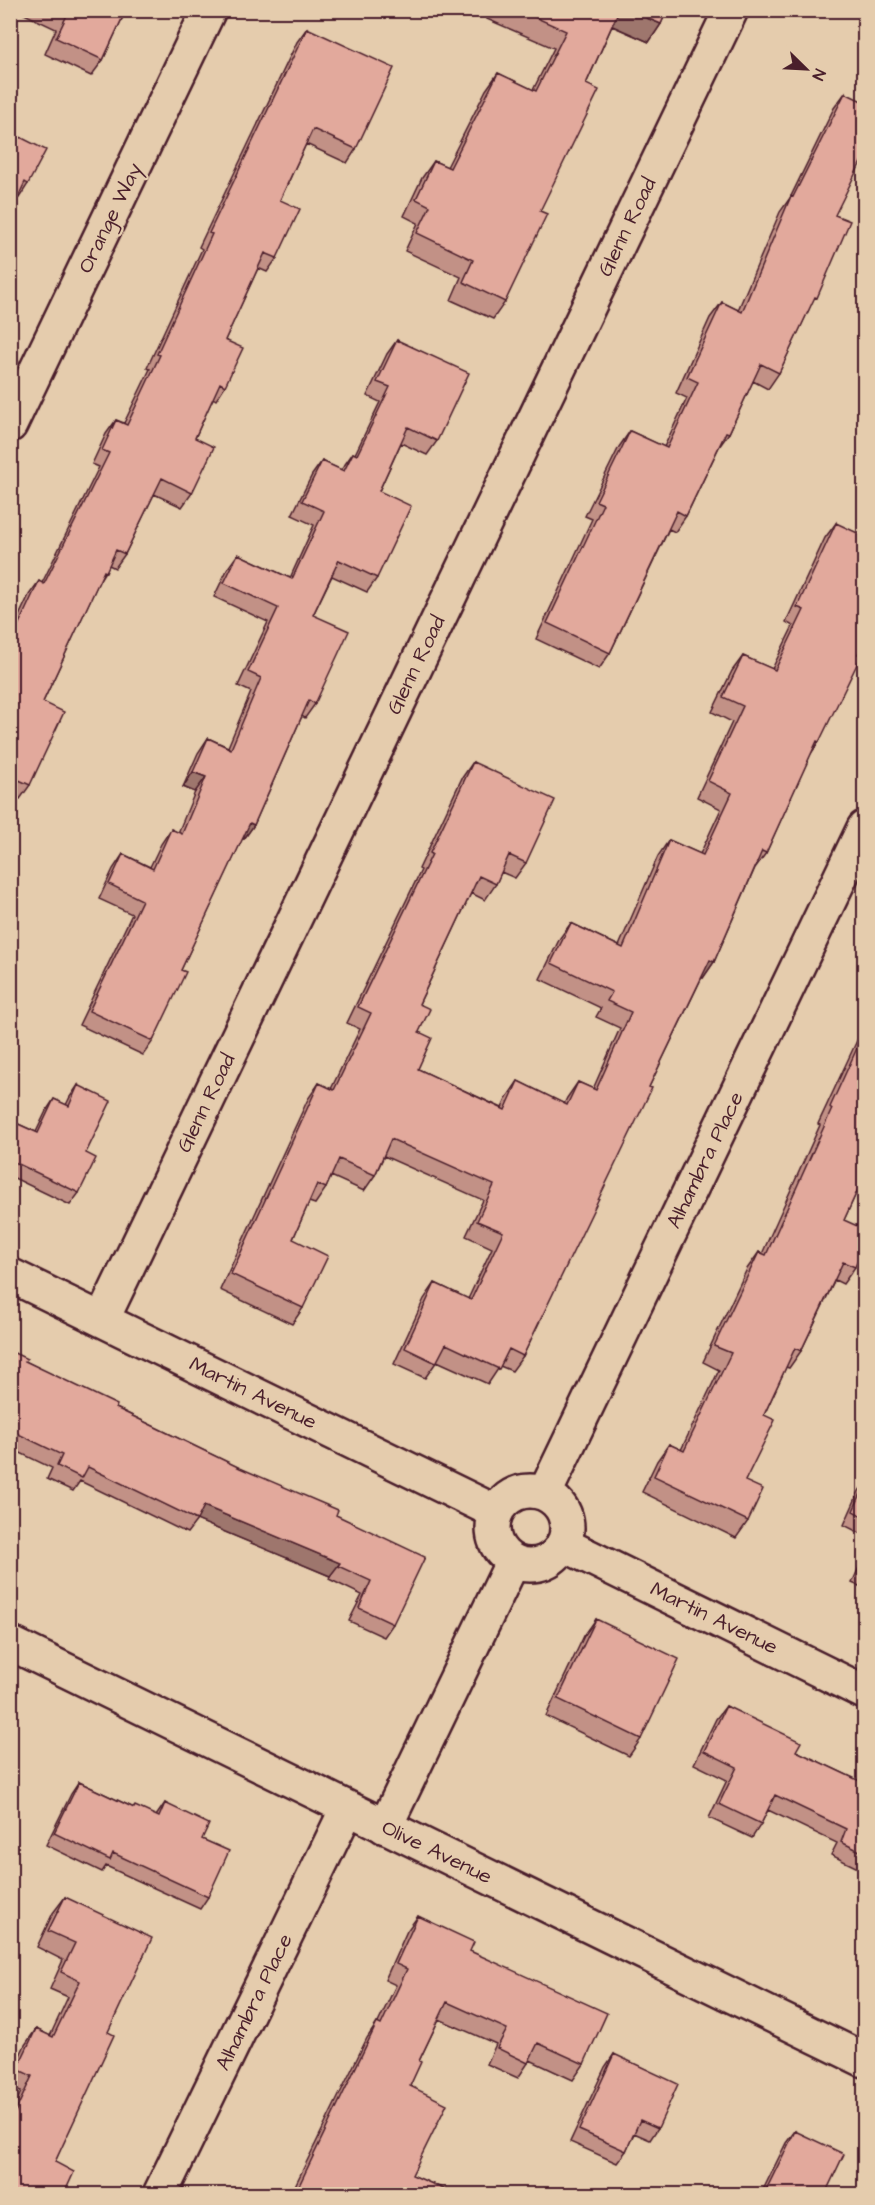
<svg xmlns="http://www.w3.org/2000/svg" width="875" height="2205" font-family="'Architects Daughter',sans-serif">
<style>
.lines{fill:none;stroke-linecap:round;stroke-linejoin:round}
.minor-casing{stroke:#4a1f2b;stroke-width:38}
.tertiary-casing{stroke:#4a1f2b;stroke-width:38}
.minor{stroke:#e5ccad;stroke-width:33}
.tertiary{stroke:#e5ccad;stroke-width:33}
.wall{fill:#c29186;stroke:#4a1f2b;stroke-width:1.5}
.shaded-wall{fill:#9e766d;stroke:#4a1f2b;stroke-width:1.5}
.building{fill:#e2a99c;stroke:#4a1f2b;stroke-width:1.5}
.labels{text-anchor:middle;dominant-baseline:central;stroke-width:4.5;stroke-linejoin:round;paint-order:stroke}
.street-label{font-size:21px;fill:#4a1f2b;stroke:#e5ccad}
</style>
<rect width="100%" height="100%" fill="#e5ccad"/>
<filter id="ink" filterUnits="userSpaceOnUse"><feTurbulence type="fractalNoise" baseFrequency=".0167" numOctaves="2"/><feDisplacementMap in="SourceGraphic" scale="12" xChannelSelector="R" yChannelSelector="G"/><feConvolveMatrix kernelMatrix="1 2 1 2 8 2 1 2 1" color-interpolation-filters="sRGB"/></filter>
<g filter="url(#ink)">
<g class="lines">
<defs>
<path id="minor" d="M10,425L209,10
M10,1275L496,1512
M102,1320L731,10
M493 1528a37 37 0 1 1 74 0a37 37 0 1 1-74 0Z
M545,1493L864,828
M563,1544L864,1692
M385,1827L513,1561
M160,2194L347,1809"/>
<path id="tertiary" d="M10,1643L864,2060"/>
</defs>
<use href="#minor" class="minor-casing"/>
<use href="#tertiary" class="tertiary-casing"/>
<use href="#minor" class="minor"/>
<use href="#tertiary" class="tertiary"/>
</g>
<path class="wall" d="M20,10H126L103,60L91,76L45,54L56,29L20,12Z
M490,10H667L661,24L649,42L612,26L586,84L540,211L505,302L493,319L451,300L461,277L405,251L418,223L404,216L422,178L434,161L447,167L486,90L498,73L533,90L554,48L487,19Z
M307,28L356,149L347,163L306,144L280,200L277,258L267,272L258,268L225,340V386L216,400L213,398L195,438L192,493L182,507L154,494L125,554L115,568L109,565L99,581L43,702L30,785L20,799L10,795V635L29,595L39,581L42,583L99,467L92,464L106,434L116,420L124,423L150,369L147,368L202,249L199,247L297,42Z
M845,93L835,215L809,309L779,373L768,389L753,381L729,433L719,447L686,516L675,532L669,529L610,653L599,669L536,639L592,519L585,516L619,447L630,431L664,447L687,398L676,393L710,318L722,302L738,310L780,212L790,198L834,108Z
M10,132L28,184L19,198L18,197Z
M397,340L437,441L427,455L401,443L379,491L377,578L367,592L332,576L313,615L315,704L305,718L302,716L254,825L244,839H242L181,970L153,1041L143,1055L79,1025L132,914L99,899L113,869L123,854L150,867L161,844L171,829L178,833L195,792L183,787L198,753L208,738L228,747L251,692L238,686L268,622L214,597L228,568L238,554L290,578L314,525L292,515L312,475L322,461L341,470L353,453L355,454L380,402L367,396L387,354Z
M836,523L819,742L810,755L766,853L755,868L714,962L703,978L702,977L649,1087L523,1356L512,1371L500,1366L488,1384L437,1361L425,1378L394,1364L424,1299L435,1283L468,1299L492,1248L466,1236L483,1200L384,1156L375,1175L364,1191L331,1176L326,1188L315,1204L309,1202L293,1239L303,1308L292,1324L220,1290L308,1099L319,1083L331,1089L360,1029L347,1023L421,870L419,869L462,778L473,762L526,863L515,878L501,872L496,884L485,900L471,893L419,1004L418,1069L502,1108L507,1097L518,1081L564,1104L567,1098L578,1082L593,1089L620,1028L596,1017L601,1008L540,979L560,938L571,923L619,946L658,856L669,840L700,854L721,809L697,797L732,722L712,712L732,671L743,656L772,669L793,626L786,622L825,538Z
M864,1028V1176L844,1220L855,1267L843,1284L835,1280L801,1351L789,1368L786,1367L764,1415L745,1481L748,1521L736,1538L642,1492L657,1461L669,1444L681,1450L719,1370L703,1362L747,1269L759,1252L762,1254L820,1125L818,1124L860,1034Z
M78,1085L86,1153L79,1193L70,1205L10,1176V1131L16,1123L36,1132L46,1111L54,1099L66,1105L70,1097Z
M10,1351L25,1361L116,1408L336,1515L393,1624L384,1637L349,1621L362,1595L329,1579L330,1576L197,1520L187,1533L80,1481L73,1491L47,1479L52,1468L10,1448Z
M864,1484V1535L844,1525L859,1491Z
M864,1556V1588L852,1583Z
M596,1619L641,1739L629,1756L546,1716L584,1636Z
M726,1706L796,1751L864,1783V1871L831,1855L837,1843L768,1810L761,1824L752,1838L709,1818L727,1780L694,1764L716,1719Z
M79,1782L134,1808L156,1816L165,1803L202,1839L208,1897L200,1909L106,1866L102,1872L46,1845L71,1794Z
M65,1897L108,2032L55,2162L10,2194V2115L21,2092L10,2088V2076L25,2045L36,2029L50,2036L68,1997L50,1989L63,1960L37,1947L53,1913Z
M418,1916L470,1951L584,2064L573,2080L530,2060L518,2078L487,2064L496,2044L439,2019L419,2061L410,2086L412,2175L455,2194H291L367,2038L377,2023H378L396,1985L385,1980L407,1931Z
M614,2054L658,2128L650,2140L634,2133L626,2151L617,2163L570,2142L605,2067Z
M795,2131L825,2194H761L786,2143Z"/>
<path class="shaded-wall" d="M618,10H628L661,24L649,42L608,24Z
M193,772L206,777L195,792L183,787Z
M250,823L254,825L244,839L240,837Z
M710,960L714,962L703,978L699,976Z
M204,1506L340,1563L330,1576L194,1519Z"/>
<path class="building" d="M62,10H126L103,60L56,38L68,13Z
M519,10H619L586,84L599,90L540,211L547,214L505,302L463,282L473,260L417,233L430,206L416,199L434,161L450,168L498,73L536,91L566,31Z
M628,10H667L661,24Z
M307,28L394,68L356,149L313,129L280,200L300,209L277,258L265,253L225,340L243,348L225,386L220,383L195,438L214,447L192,493L162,478L125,554L116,550L106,572L104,571L43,702L64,712L30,785L10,776V643L39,581L44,584L109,453L102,450L116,420L127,425L160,355L157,354L212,234L209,233Z
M845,93L864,102V156L835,215L850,221L817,298L815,297L779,373L761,364L729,433L726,432L686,516L677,511L610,653L547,623L603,504L596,501L630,431L667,448L698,382L687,377L722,302L742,312L791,196L793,197Z
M10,132L46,150L28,184L25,182L10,214Z
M397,340L469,373L437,441L408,427L379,491L411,506L377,578L339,560L313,615L349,631L315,704L309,700L254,825L250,823L181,970L186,972L153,1041L89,1011L142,900L109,884L123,854L153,869L171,829L182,834L206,777L193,772L208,738L231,749L261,678L248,672L278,608L224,583L238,554L292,579L324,511L302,501L322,461L344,471L353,453L357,455L390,387L377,382Z
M836,523L864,536V641L858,654L861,656L819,742L817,741L766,853L762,851L714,962L710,960L649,1087L652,1088L523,1356L509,1349L499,1369L446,1344L436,1363L405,1348L435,1283L471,1300L503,1232L477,1221L494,1185L391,1139L375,1175L339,1159L326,1188L317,1184L293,1239L328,1256L303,1308L231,1274L319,1083L334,1090L371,1013L358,1007L432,854L430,853L473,762L555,800L526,863L509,855L496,884L479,876L419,1004L430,1009L419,1032L432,1038L418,1069L505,1110L518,1081L567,1105L578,1082L596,1090L631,1012L607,1001L612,992L551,963L571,923L623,948L669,840L703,855L732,793L708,781L743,706L723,697L743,656L775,670L804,610L797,607Z
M864,1033V1176L844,1220L864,1229V1246L855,1267L843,1262L801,1351L795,1348L764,1415L775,1420L745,1481L763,1489L748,1521L654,1476L669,1444L684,1451L731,1353L714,1346L759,1252L766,1255L832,1109L830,1107Z
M78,1085L111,1101L86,1153L96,1158L79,1193L10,1160V1135L16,1123L38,1133L54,1099L69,1106Z
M10,1351L27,1359L25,1361L117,1405L116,1408L240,1468L338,1510L336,1515L425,1557L393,1624L359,1608L371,1581L338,1566L340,1563L204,1506L197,1520L88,1467L82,1478L57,1466L62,1455L10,1430Z
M864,1487V1517L853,1511Z
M864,1563V1571L861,1569Z
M596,1619L679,1659L641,1739L558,1699Z
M726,1706L801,1742L796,1751L864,1783V1853L841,1842L846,1829L775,1795L761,1824L719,1804L737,1767L704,1751Z
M79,1782L134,1808L135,1806L159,1817L165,1803L209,1824L202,1839L229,1851L208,1897L113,1853L110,1860L54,1833Z
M65,1897L152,1938L108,2032L114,2035L55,2162L74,2172L64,2194H10V2123L32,2076L17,2069L36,2029L53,2037L80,1981L61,1972L75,1943L48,1931Z
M418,1916L474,1942L470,1951L607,2013L584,2064L538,2043L528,2063L497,2048L507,2029L447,2002L419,2061L421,2062L410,2086L447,2104L412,2175L455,2194H295L377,2023L381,2025L407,1969L396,1964Z
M614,2054L678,2084L658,2128L640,2120L626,2151L579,2130Z
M795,2131L844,2154L825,2194H764Z"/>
</g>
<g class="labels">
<g class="street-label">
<text transform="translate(110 218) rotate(-64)">Orange Way</text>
<text transform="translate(627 227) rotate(-64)">Glenn Road</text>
<text transform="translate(416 665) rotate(-64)">Glenn Road</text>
<text transform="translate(206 1103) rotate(-64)">Glenn Road</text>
<text transform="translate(705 1160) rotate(-64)">Alhambra Place</text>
<text transform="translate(253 1393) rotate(26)">Martin Avenue</text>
<text transform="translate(714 1618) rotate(26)">Martin Avenue</text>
<text transform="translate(437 1852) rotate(26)">Olive Avenue</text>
<text transform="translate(254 2002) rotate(-64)">Alhambra Place</text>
</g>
</g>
<rect width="875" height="2205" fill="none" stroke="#e5ccad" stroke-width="36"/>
<rect x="18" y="18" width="839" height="2169" fill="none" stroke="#4a1f2b" stroke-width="2" filter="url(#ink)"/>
<g transform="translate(806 69) rotate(114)" stroke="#e5ccad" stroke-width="4.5" paint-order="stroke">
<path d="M0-4.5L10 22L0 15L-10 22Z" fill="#4a1f2b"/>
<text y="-9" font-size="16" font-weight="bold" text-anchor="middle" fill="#4a1f2b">N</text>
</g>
</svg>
